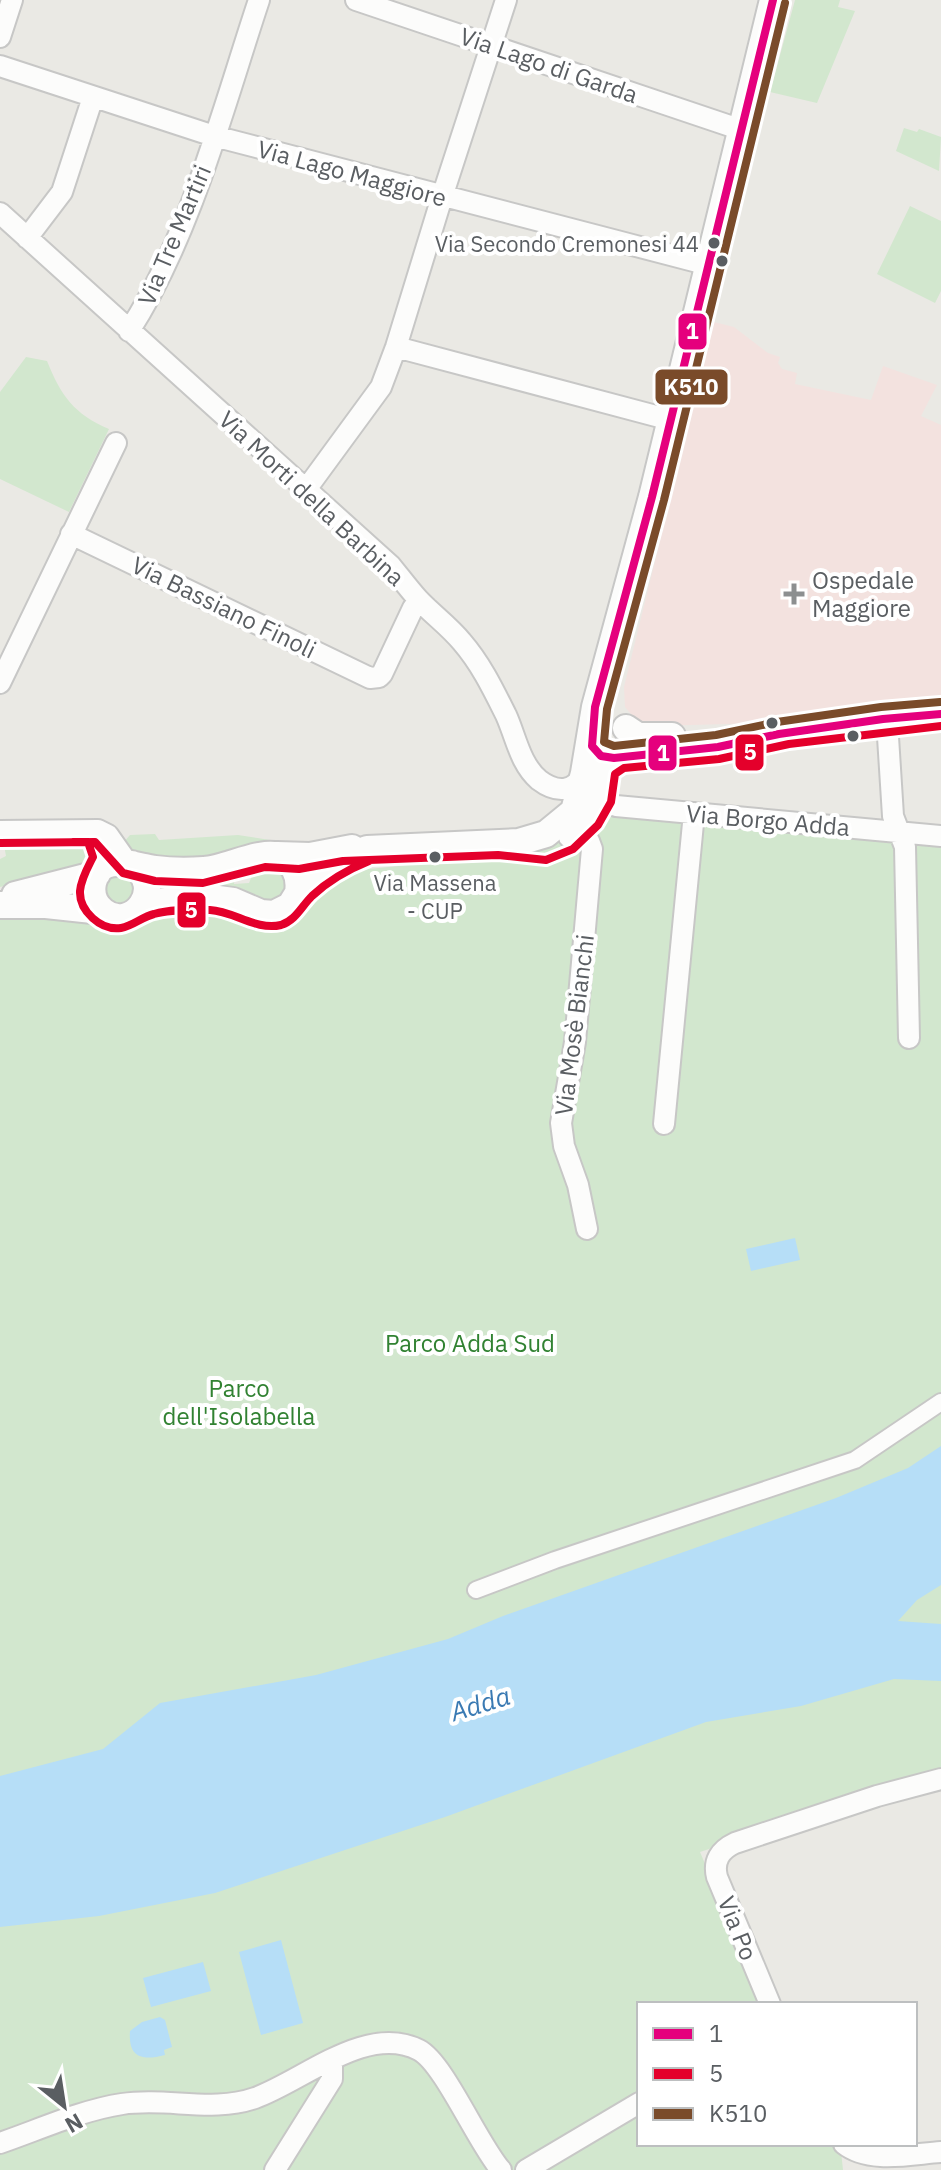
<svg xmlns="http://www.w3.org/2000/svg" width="941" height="2170" font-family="'IBM Plex Sans',sans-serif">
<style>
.medical{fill:#f3e2df}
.green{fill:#d2e7ce}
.water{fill:#b6def7}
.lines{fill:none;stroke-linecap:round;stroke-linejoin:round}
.pedestrian-casing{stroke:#c7c7c6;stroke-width:20}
.minor-casing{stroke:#c7c7c6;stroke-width:24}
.tertiary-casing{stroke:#c7c7c6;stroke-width:30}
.pedestrian{stroke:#fcfcfb;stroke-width:16}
.minor{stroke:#fcfcfb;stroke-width:20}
.tertiary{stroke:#fcfcfb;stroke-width:26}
.bus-1-casing{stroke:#fff;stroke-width:14}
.bus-2-casing{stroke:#fff;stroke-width:14}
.bus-3-casing{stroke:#fff;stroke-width:14}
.bus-1{stroke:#e5007d;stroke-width:8}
.bus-2{stroke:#e4002b;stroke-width:8}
.bus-3{stroke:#7a4b2a;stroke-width:8}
.bus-dot{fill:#5a5e62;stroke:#fff;stroke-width:3}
.poi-dot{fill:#8c8f90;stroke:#fff;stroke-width:3}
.labels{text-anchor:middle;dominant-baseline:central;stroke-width:8;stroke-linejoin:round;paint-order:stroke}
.bus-label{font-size:22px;fill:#5a5e62;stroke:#fff;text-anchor:end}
.street-label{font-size:24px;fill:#5a5e62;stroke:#fff}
.poi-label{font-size:24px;fill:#5a5e62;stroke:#fff;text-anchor:start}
.park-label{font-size:24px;fill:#318232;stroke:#fff}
.water-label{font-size:26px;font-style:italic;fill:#3a7ab3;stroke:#fff}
.line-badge{stroke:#fff;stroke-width:3}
.badge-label{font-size:22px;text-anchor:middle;font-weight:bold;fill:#fff}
</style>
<rect width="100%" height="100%" fill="#eae9e4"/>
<path class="medical" d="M714,322L734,327L768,353L780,357L778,363L782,369L797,373L795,384L871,400L883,366L937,385L921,416L941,425V699L857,706L798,714L791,722L764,723L653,726L636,720L625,707L624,687Z"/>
<path class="green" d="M795,0H840L838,7L855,11L817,103L770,92Z
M904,128L917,132L919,129L941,137L939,171L896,151Z
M910,206L941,221V291L935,303L877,274Z
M26,357L47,361C61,396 74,414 109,429L69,512L0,479V392Z
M607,809L941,842V1776L877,1793L700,1852L765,2004H639V2144H837L841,2151L843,2170H0V910L73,895L72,885L107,873L157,880L235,876L234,884L249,883L254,871L259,866L348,871L529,853L559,841Z
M155,834L159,840L238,835L309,846L175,864L130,852L123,843L130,835Z
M84,841L89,843L91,850L85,861L69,870L0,887V859L6,856L4,845Z"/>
<path class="water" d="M795,1238L800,1260L751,1271L746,1249Z
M941,1446V1585L917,1600L898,1621L941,1624V1681L894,1679L801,1706L706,1722L445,1817L215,1893L99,1916L0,1927V1776L103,1749L160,1703L316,1675L448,1639L503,1616L836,1498L908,1468Z
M281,1940L303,2023L261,2035L239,1952Z
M203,1962L211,1991L151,2007L143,1978Z
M160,2017L165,2020L172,2047L164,2050L165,2055C142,2061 128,2058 130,2031L142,2022Z"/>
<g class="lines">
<defs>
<path id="pedestrian" d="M476,1590L555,1560L855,1460L941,1402"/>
<path id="minor" d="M356,0L742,130
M0,37L12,0
M0,66L214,136L709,265
M0,213L391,566C400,577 409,589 418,599C432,614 449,626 462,642C481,664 493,689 506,715C516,737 520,764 539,780C556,793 574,793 584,773
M27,238L62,192L93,97
M129,331C191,235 223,108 259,0
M396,347L671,420
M307,488L381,387L396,347L442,197L506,0
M71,534L370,678L379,677L382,674L413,608L420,604L426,607
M0,683L116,443
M883,719L888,737L893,816L905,847L909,1038
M600,793L605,801L616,806L941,836
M0,831L98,830L108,835L127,862
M569,837L583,836L589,841L592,849L575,1042L561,1123L564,1146L578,1185L587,1229
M664,1124L694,813
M770,2004L717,1877C713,1861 720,1850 735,1843L877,1796L941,1779
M0,2143C38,2130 82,2110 122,2104C166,2097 213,2113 255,2098C303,2081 366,2023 419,2050C444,2063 478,2144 501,2170
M844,2144C869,2164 911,2154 941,2152
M275,2170L332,2079V2060
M526,2170L639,2103"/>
<path id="tertiary" d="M626,728L638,736H672
M620,756L718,747L787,732L883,719L941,714
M573,834C584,825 593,815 598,801C603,784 598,770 614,758
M277,855L310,856L352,848
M132,864C168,888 131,934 103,911C94,904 91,893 93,883C100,851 133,866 155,869C171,871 188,871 204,870C227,869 262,848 282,857C296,864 300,879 298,893
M15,895L97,874
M144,904L179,899H218L233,901L261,913L274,914L290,906L298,893L312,880L334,865L367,849L519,842L546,834L574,811L584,773L595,707L652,497L773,0
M0,905H46L102,911"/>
</defs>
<use href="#pedestrian" class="pedestrian-casing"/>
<use href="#minor" class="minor-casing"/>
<use href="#tertiary" class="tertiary-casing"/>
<use href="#pedestrian" class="pedestrian"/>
<use href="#minor" class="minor"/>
<use href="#tertiary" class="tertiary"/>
<defs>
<path id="bus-1" d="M773,0L652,497L595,707L592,746L601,756L614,758L718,747L779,734L883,719L941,714"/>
<path id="bus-2" d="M73,842H88L93,857C88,867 81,879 80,891C79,911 101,931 121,928C133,926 142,917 154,914C171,909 192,910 210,910C234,911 256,931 281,925C296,920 301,907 312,896C328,881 349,869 369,861
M0,843L95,842L123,873L155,881L203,883L265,867L299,869L343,861L498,855L546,860L573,849L598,825L611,802L615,774L624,768L719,759L789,744L941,726"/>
<path id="bus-3" d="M785,3L664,500L607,709L604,742L614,746L716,735L777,722L881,707L940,702"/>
</defs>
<use href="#bus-1" class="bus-1-casing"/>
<use href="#bus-2" class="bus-2-casing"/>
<use href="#bus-3" class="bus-3-casing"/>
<use href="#bus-1" class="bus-1"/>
<use href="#bus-2" class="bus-2"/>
<use href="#bus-3" class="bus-3"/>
</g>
<g class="bus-dot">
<circle cx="714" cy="243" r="7"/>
<circle cx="722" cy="261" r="7"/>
<circle cx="772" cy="723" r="7"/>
<circle cx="853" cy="736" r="7"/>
<circle cx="435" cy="857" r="7"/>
</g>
<path class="poi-dot" d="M790 582h8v8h8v8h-8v8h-8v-8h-8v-8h8z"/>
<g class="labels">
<g class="bus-label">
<text x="699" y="243">Via Secondo Cremonesi 44</text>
<text x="435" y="882" text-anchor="middle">Via Massena<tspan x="435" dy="28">- CUP</tspan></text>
</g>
<g class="street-label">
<text transform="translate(549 65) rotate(19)">Via Lago di Garda</text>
<text transform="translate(352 173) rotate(15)">Via Lago Maggiore</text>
<text transform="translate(174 235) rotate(-67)">Via Tre Martiri</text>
<text transform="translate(312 498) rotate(43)">Via Morti della Barbina</text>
<text transform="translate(224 607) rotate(26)">Via Bassiano Finoli</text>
<text transform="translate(768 820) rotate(5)">Via Borgo Adda</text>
<text transform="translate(574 1025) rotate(-83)">Via Mosè Bianchi</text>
<text transform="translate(738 1928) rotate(68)">Via Po</text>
</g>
<g class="poi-label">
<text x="812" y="580">Ospedale<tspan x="812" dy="28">Maggiore</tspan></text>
</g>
<g class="park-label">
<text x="470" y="1343">Parco Adda Sud</text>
<text x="239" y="1388">Parco<tspan x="239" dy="28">dell'Isolabella</tspan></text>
</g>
<g class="water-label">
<text transform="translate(480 1703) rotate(-17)">Adda</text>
</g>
</g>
<g class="line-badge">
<rect x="677" y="312" width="31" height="39" rx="8" fill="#e5007d"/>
<rect x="654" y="368" width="75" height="38" rx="8" fill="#7a4b2a"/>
<rect x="734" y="733" width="31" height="39" rx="8" fill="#e4002b"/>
<rect x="647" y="734" width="31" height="38" rx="8" fill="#e5007d"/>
<rect x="176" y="891" width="31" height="38" rx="8" fill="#e4002b"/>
</g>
<g class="badge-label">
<text x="692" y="339">1</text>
<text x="691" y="395">K510</text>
<text x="750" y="760">5</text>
<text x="663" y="761">1</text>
<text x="191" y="918">5</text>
</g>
<rect x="637" y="2002" width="280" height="144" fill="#ffffff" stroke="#bdbfc0" stroke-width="2"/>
<rect x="653" y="2028" width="40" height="12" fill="#e5007d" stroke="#bdbfc0" stroke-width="2"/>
<text x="709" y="2042" font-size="24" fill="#5a5e62">1</text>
<rect x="653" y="2068" width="40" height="12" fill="#e4002b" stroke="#bdbfc0" stroke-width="2"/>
<text x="709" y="2082" font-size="24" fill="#5a5e62">5</text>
<rect x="653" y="2108" width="40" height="12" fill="#7a4b2a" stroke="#bdbfc0" stroke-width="2"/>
<text x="709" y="2122" font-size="24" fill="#5a5e62">K510</text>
<g transform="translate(64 2106) rotate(150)" stroke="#ffffff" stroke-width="6" paint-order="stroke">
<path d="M0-6L14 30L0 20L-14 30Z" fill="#5a5e62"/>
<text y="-12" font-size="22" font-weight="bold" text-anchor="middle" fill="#5a5e62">N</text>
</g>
</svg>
